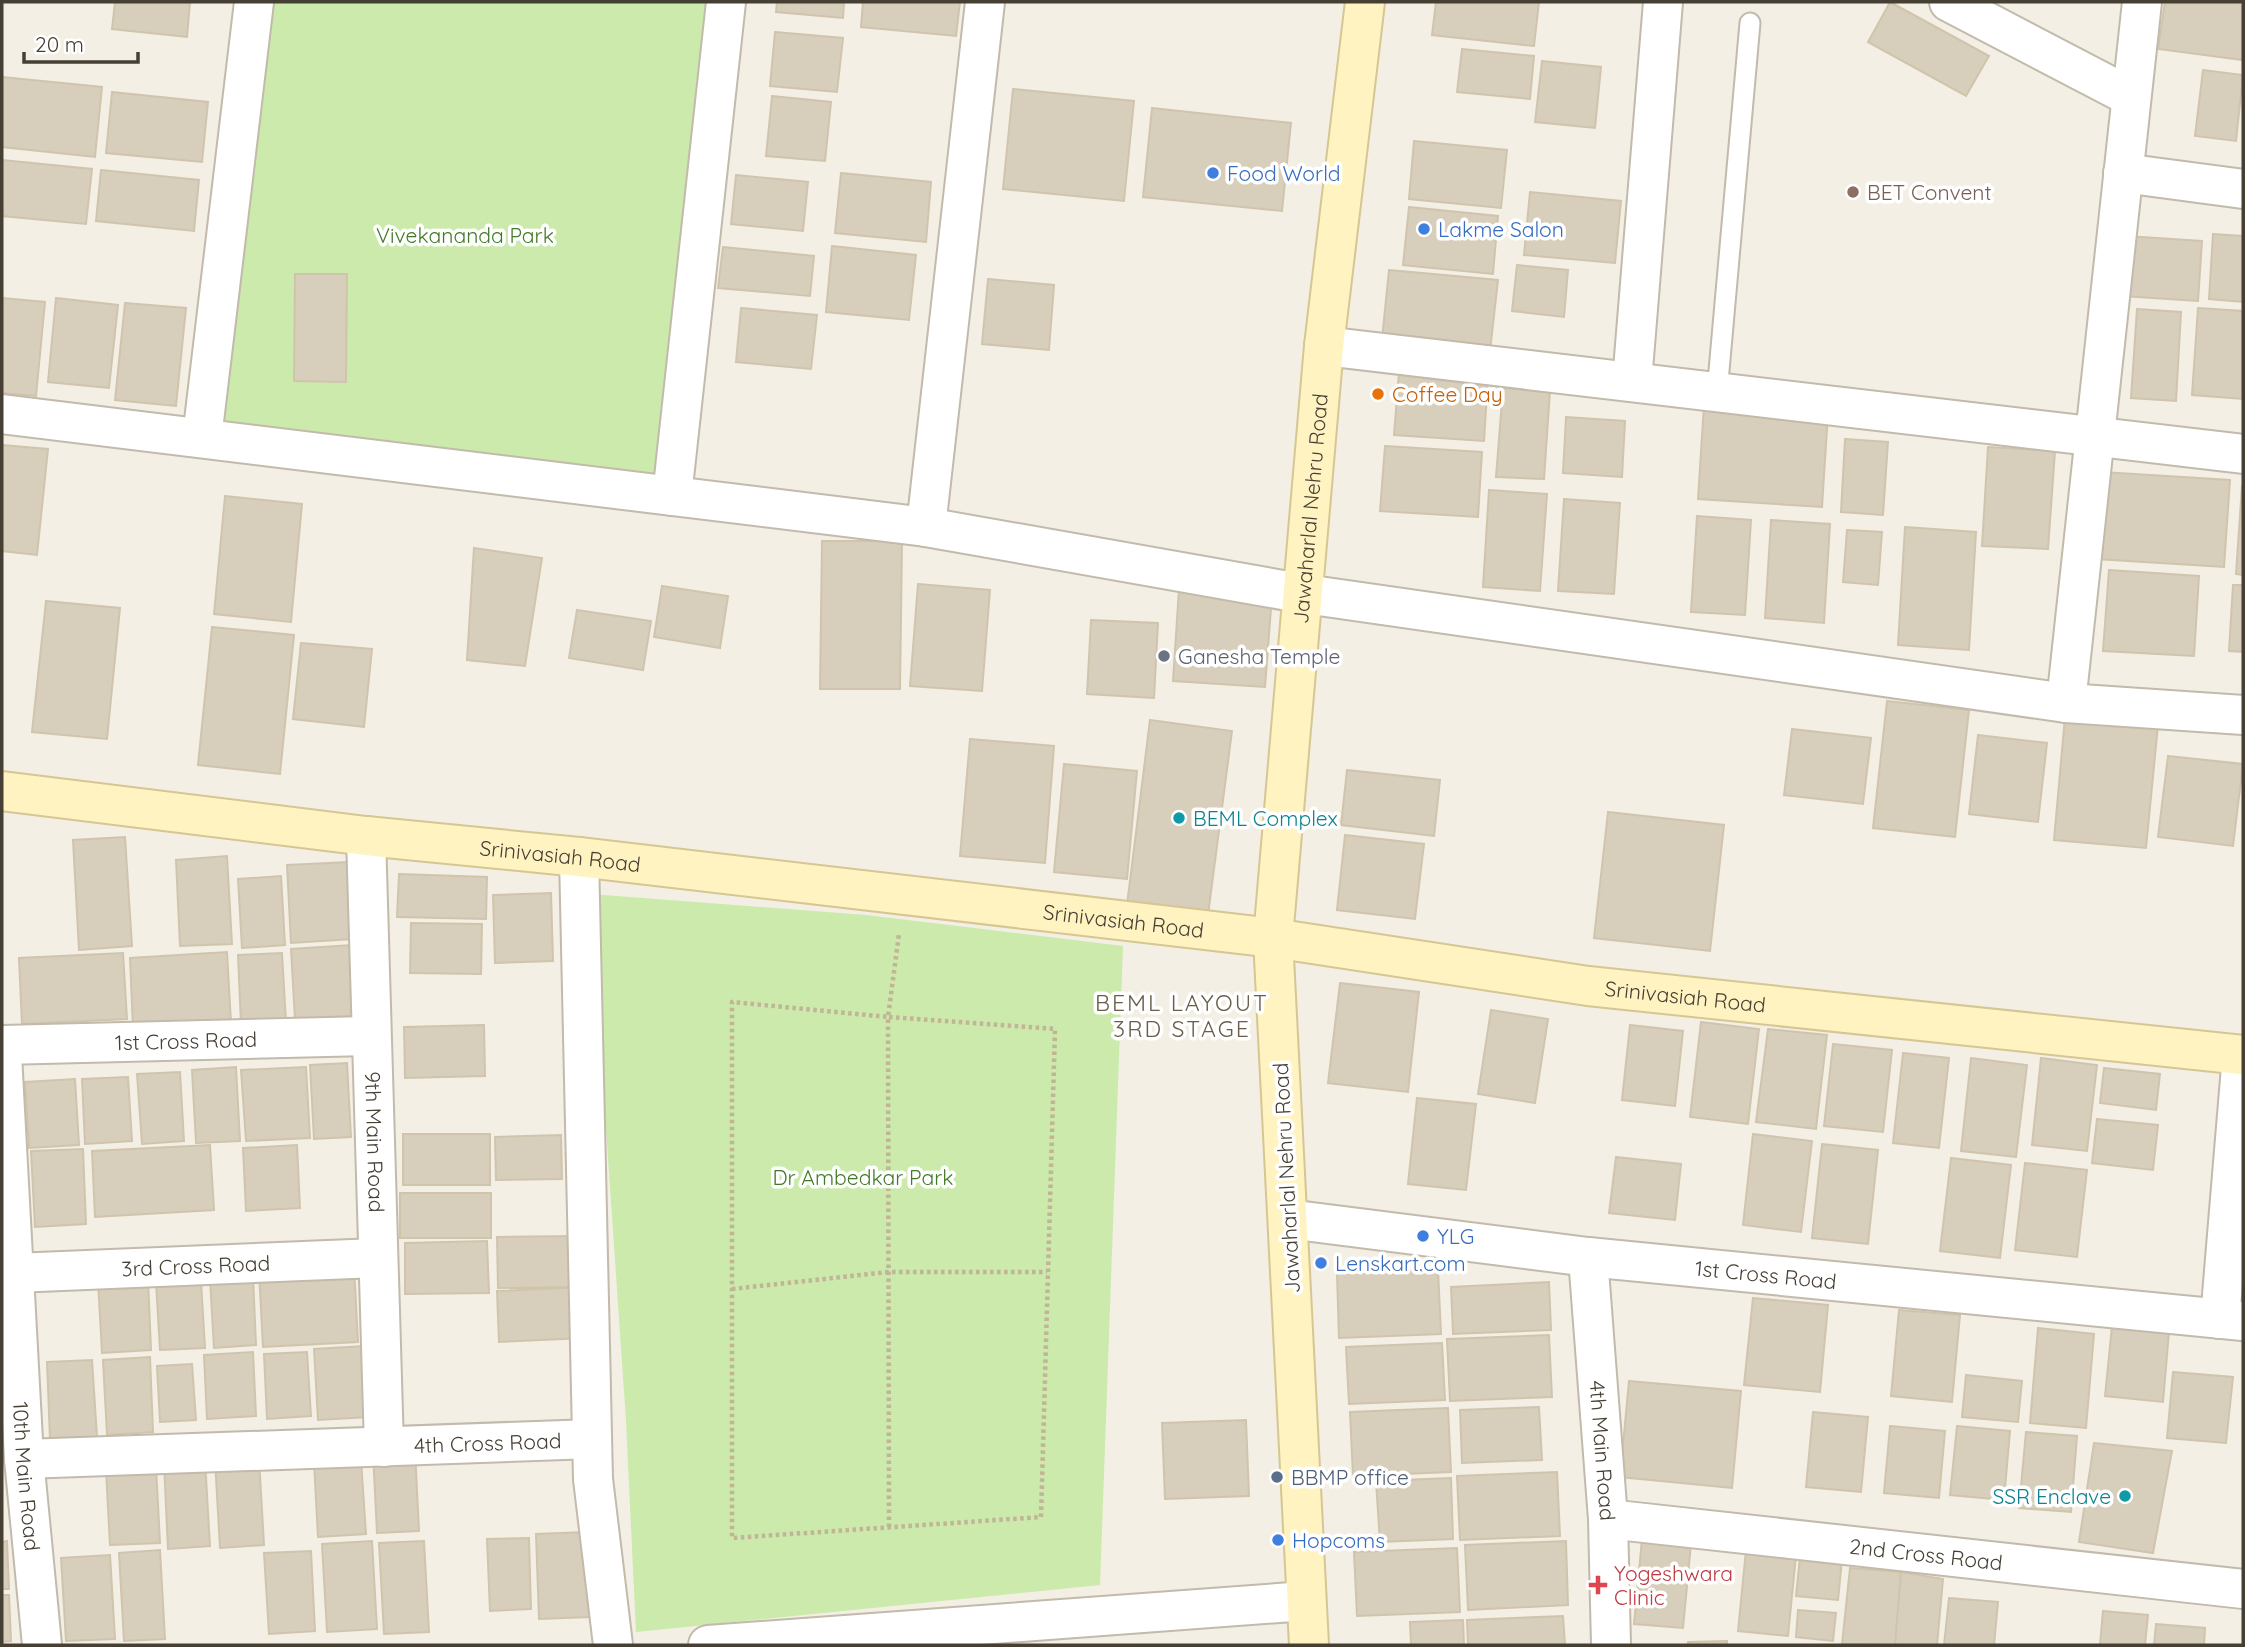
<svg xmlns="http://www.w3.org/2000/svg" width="2245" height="1647" font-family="Quicksand,sans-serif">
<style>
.green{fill:#cbeaab}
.building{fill:#d8cebc;stroke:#d0c4ac;stroke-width:2}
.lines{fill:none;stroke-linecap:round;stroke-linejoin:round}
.lane-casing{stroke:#c2baaa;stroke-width:23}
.street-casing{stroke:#c2baaa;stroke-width:42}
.secondary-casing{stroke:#d6c692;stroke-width:42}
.path{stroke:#c1b497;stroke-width:4.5;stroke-dasharray:3.5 3.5;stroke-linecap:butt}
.lane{stroke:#fff;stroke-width:19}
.street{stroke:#fff;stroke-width:38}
.secondary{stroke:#fff3c2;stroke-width:38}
.shop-dot{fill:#3f7fe0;stroke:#fff;stroke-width:2.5}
.education-dot{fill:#8d6e63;stroke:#fff;stroke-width:2.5}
.food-dot{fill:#e8710a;stroke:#fff;stroke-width:2.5}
.worship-dot{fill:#6b7280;stroke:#fff;stroke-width:2.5}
.culture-dot{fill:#0f9aa8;stroke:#fff;stroke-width:2.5}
.service-dot{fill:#5c6f8a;stroke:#fff;stroke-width:2.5}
.health-dot{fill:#e0444e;stroke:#fff;stroke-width:2.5}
.labels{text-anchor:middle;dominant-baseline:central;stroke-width:7;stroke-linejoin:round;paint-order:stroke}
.shop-label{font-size:21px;fill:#366cbe;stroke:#fff;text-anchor:start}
.education-label{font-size:21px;fill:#785e54;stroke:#fff;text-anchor:start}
.park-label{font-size:21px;fill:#417a25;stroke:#fff}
.food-label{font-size:21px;fill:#c56008;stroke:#fff;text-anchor:start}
.street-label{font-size:21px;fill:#463f34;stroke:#fff}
.worship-label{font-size:21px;fill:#5b616d;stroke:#fff;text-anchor:start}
.culture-label{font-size:21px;fill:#0d838f;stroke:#fff;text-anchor:start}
.service-label{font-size:21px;fill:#4e5e75;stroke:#fff;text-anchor:start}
.health-label{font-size:21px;fill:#be3a42;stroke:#fff;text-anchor:start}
.neighbourhood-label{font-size:23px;letter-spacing:2px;fill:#695e4b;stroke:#fff}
</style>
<rect width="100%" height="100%" fill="#f3efe4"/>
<path class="green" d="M254,2H726L672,496L202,438Z
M590,894L866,915L1123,946L1100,1585L636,1632L626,1421Z"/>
<path class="building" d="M115,2H190L187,37L112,29Z
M777,2H844L843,18L776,12Z
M863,2H960L956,36L861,27Z
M1436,2H1539L1534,46L1432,35Z
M1890,2L1989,56L1966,96L1868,42Z
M2165,2H2243V60L2158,49Z
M775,32L843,38L837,92L770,86Z
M1462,49L1534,56L1530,99L1457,92Z
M1542,61L1601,67L1595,128L1535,122Z
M2203,70L2243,75L2236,141L2195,136Z
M2,77L102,87L95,157L2,147Z
M1013,89L1134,101L1124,201L1003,189Z
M112,92L208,102L202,162L106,153Z
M772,96L831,102L825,161L766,156Z
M1152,108L1291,123L1282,211L1143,197Z
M1414,141L1507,150L1501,208L1409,199Z
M2,160L92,169L86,224L2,216Z
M101,170L199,180L194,231L96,221Z
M841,173L931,182L926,242L835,233Z
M736,175L808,182L803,231L731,224Z
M1530,192L1621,201L1615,263L1524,255Z
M1409,207L1498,216L1493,274L1403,265Z
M2213,234L2243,236V302L2209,299Z
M2126,236L2202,241L2198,301L2122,296Z
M832,246L916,255L909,320L826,312Z
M723,247L814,256L810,296L718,288Z
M1517,265L1568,270L1564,317L1512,311Z
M1389,270L1498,280L1489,360L1381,349Z
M295,274H347L346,382L294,381Z
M988,279L1054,285L1049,350L982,344Z
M2,298L45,302L36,396L2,393Z
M56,298L118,305L109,388L48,382Z
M125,303L186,308L176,406L115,400Z
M741,308L817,315L811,369L736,362Z
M2198,308L2243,311V399L2192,395Z
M2137,309L2181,312L2176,401L2131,398Z
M1399,372L1488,377L1484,441L1394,435Z
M1503,388L1550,391L1544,479L1496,477Z
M1704,405L1828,413L1822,507L1698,499Z
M1566,417L1625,421L1622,477L1563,473Z
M1845,439L1888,442L1883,515L1841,512Z
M2,445L48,449L37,555L2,551Z
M1385,446L1482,452L1478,517L1380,511Z
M1988,447L2055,451L2048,549L1982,546Z
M2102,472L2230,480L2224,567L2096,559Z
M2242,486H2243V575L2236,574Z
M1489,490L1547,494L1540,591L1483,587Z
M225,496L302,504L291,622L214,614Z
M1564,499L1620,503L1614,594L1558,591Z
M1697,516L1751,520L1745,615L1691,612Z
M1771,520L1830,524L1824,623L1765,618Z
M1905,527L1976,532L1969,650L1898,645Z
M1847,530L1882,532L1878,585L1843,582Z
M822,541H902L900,689H820Z
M474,548L542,558L525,666L467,660Z
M2109,570L2199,576L2194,656L2103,651Z
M918,584L990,590L982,691L910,686Z
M2233,585H2243V652L2229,651Z
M662,586L728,596L720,648L654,637Z
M1179,589L1272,595L1265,687L1173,681Z
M46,601L120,608L107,739L32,732Z
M577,610L651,621L643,670L569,658Z
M1091,620L1158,623L1154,698L1087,694Z
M212,627L294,635L280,774L198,765Z
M301,643L372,649L364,727L293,719Z
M1887,701L1969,710L1955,837L1873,828Z
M2065,717L2158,725L2146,848L2054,840Z
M1150,720L1232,731L1208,915L1127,905Z
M1792,729L1871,738L1863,804L1784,795Z
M1978,735L2047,743L2038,822L1969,814Z
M970,739L1054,746L1045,863L960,856Z
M2168,756L2243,764L2233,846L2158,837Z
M1064,764L1137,771L1127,879L1054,872Z
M1347,770L1440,780L1434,836L1341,825Z
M1608,812L1724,825L1710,951L1594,938Z
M1345,835L1424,844L1415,919L1337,910Z
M125,837L132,946L79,950L73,840Z
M227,856L232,944L180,946L176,860Z
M349,862L353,939L291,943L287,865Z
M399,874L487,877L486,919L397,917Z
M281,876L285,945L242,948L238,879Z
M551,893L553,961L495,963L493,895Z
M411,923L482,924L481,974L410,973Z
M352,945L356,1016L295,1019L291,949Z
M227,952L231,1023L133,1028L130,958Z
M123,953L127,1019L22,1024L19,958Z
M282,953L286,1022L241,1024L238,955Z
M1340,983L1419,992L1408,1092L1328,1083Z
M1491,1010L1548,1019L1535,1103L1478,1094Z
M1701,1022L1759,1029L1748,1124L1690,1117Z
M484,1025L485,1076L405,1078L404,1027Z
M1630,1025L1683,1031L1675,1106L1622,1100Z
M1768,1029L1827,1035L1816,1129L1756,1122Z
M1833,1044L1892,1050L1883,1132L1824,1126Z
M1903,1053L1949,1058L1939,1148L1893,1143Z
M1971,1058L2027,1065L2016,1157L1961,1151Z
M2041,1058L2097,1065L2087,1151L2032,1145Z
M347,1063L351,1137L314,1139L310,1065Z
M236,1067L240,1141L196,1143L192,1070Z
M306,1067L310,1138L246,1141L241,1070Z
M2104,1068L2160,1074L2156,1110L2100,1103Z
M180,1072L184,1141L142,1144L137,1074Z
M128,1077L132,1141L85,1144L82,1079Z
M75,1079L79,1145L29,1148L25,1082Z
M1417,1098L1476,1104L1466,1190L1408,1184Z
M2097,1119L2158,1125L2153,1170L2092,1163Z
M403,1134H490V1185H403Z
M1753,1134L1812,1141L1801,1232L1743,1225Z
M561,1135L562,1179L496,1180L495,1137Z
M1822,1144L1878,1150L1868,1244L1812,1238Z
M210,1145L214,1210L95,1217L92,1151Z
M297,1145L300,1208L246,1211L243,1148Z
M83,1149L86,1224L35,1227L31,1151Z
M1616,1157L1681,1164L1675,1220L1609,1213Z
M1951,1158L2011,1165L2000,1258L1940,1251Z
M2025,1163L2087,1170L2077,1257L2015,1250Z
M400,1193H491V1238H400Z
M578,1236L579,1287L498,1288L497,1237Z
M487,1241L489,1293L405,1294V1243Z
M354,1267L358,1342L263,1347L259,1272Z
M1438,1270L1441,1334L1339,1338L1337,1274Z
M253,1277L256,1345L214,1348L210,1279Z
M148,1278L151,1350L102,1353L98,1281Z
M201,1281L205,1348L160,1350L156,1282Z
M1549,1282L1551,1330L1453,1334L1451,1287Z
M582,1287L584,1338L499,1342L497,1291Z
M1753,1298L1828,1305L1820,1392L1744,1385Z
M1899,1310L1960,1315L1952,1402L1891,1396Z
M2112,1326L2169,1332L2163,1402L2105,1396Z
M2038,1328L2094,1334L2086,1428L2030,1423Z
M1549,1335L1552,1397L1450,1401L1447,1339Z
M1442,1343L1445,1400L1349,1404L1346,1347Z
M365,1346L369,1417L318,1420L314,1349Z
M253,1352L256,1416L207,1419L204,1355Z
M307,1352L311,1416L267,1419L264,1354Z
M150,1357L153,1432L107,1435L103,1360Z
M92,1360L97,1437L50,1439L47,1362Z
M192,1364L196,1420L160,1422L157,1366Z
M2173,1372L2233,1377L2226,1443L2167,1438Z
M1966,1375L2022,1381L2018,1422L1962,1417Z
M1629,1381L1741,1391L1732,1488L1620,1477Z
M1539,1407L1542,1460L1462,1463L1460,1410Z
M1448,1408L1451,1472L1353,1476L1350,1412Z
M1813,1412L1868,1417L1861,1492L1806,1487Z
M1246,1420L1249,1496L1165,1499L1162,1423Z
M1890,1426L1945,1431L1939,1498L1884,1493Z
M1957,1426L2010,1431L2004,1500L1950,1495Z
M2026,1432L2077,1436L2071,1512L2019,1508Z
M2094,1443L2172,1451L2153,1553L2079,1542Z
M415,1450L419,1531L377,1533L373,1452Z
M259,1458L264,1545L220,1548L215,1460Z
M361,1460L366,1534L318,1537L314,1462Z
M205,1461L210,1546L168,1549L164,1463Z
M156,1467L160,1543L110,1545L106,1470Z
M1557,1472L1560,1536L1460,1540L1457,1476Z
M1451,1478L1453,1539L1380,1542L1376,1481Z
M587,1532L590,1617L539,1619L536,1534Z
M529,1538L531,1609L490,1611L487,1539Z
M1642,1539L1691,1544L1683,1628L1634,1624Z
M7,1541L9,1589H2V1542Z
M372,1541L377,1629L327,1632L322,1544Z
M424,1541L429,1632L384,1634L379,1543Z
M1566,1541L1568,1605L1468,1610L1465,1545Z
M1457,1548L1460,1612L1357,1616L1354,1552Z
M160,1550L165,1639L124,1641L119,1553Z
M1746,1550L1796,1555L1788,1636L1738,1631Z
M311,1551L315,1631L269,1634L264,1553Z
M110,1555L115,1639L66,1641L61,1558Z
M1800,1557L1842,1560L1838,1600L1796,1596Z
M1850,1568L1901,1572L1895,1645L1842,1644Z
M1901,1572L1943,1579L1937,1645H1895Z
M2,1595H9L11,1641L2,1642Z
M1949,1598L1998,1602L1994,1645H1944Z
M1798,1610L1836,1613L1833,1641L1796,1637Z
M2103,1611L2148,1615L2145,1645H2100Z
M1563,1616L1565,1645H1468L1467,1620Z
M1463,1620L1464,1645H1411L1410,1622Z
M2156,1624L2205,1628L2204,1645H2154Z
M1727,1641V1645H1688V1642Z"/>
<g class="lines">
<defs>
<path id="lane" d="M1717,393L1750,23"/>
<g id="street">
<path d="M1949,2L2131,97"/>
<path d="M2123,173L2243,189"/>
<path d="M1324,346L2243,454"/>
<path d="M1632,382L1663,2"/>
<path d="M2,414L926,527L1305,594L2066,703L2243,715"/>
<path d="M202,438L254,2"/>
<path d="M672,496L726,2"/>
<path d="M926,527L985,2"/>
<path d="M2066,703L2142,2"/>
<path id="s1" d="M366,836L384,1447"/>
<path d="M579,857L593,1479L613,1645"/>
<path id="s2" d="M2,1045L369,1036"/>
<path id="s3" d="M2,1055L24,1459L42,1645"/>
<path id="s4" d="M1288,1219L1588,1257L2243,1321"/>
<path id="s5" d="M1588,1257L1608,1519L1611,1645"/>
<path id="s6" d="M14,1273L377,1258"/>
<path d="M2220,1319L2242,1055"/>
<path id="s7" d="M24,1459L592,1439"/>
<path id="s8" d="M1608,1519L2243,1589"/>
<path d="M708,1645L1306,1601"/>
</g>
<g id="secondary">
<path id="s9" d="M2,791L366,836L579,857L1273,938L1588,986L2243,1055"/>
<path id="s10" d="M1309,1645L1273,938L1324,346L1365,2"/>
</g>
</defs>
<use href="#lane" class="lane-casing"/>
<use href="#street" class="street-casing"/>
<use href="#secondary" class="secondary-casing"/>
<path class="path" d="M732,1289L888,1272H1047
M889,1527L888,1017L1055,1029L1041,1517L732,1538V1002L888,1017L899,934"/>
<use href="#lane" class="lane"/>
<use href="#street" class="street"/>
<use href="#secondary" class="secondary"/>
</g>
<g class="shop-dot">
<circle cx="1213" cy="173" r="7"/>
<circle cx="1424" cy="229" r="7"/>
<circle cx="1423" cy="1236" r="7"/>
<circle cx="1321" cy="1263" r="7"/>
<circle cx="1278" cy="1540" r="7"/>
</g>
<circle class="education-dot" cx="1853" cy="192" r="7"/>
<circle class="food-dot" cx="1378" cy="394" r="7"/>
<circle class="worship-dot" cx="1164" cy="656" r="7"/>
<g class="culture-dot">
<circle cx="1179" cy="818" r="7"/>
<circle cx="2125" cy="1496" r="7"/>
</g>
<circle class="service-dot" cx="1277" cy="1477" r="7"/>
<path class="health-dot" d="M1594.5 1574.5h7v7h7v7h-7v7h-7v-7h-7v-7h7z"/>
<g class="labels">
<g class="shop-label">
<text x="1227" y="173">Food World</text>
<text x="1438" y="229">Lakme Salon</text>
<text x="1437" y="1236">YLG</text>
<text x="1335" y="1263">Lenskart.com</text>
<text x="1292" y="1540">Hopcoms</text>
</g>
<g class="education-label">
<text x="1867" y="192">BET Convent</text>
</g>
<g class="park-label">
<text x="465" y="235">Vivekananda Park</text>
<text x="863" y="1177">Dr Ambedkar Park</text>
</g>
<g class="food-label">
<text x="1392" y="394">Coffee Day</text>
</g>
<g class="street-label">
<text stroke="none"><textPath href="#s10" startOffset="1139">Jawaharlal Nehru Road</textPath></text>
<text stroke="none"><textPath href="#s9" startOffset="562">Srinivasiah Road</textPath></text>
<text stroke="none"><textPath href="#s9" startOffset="1129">Srinivasiah Road</textPath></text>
<text stroke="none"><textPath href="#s9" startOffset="1696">Srinivasiah Road</textPath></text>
<text stroke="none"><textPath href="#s2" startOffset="184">1st Cross Road</textPath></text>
<text stroke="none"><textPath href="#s1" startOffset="306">9th Main Road</textPath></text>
<text transform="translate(1286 1178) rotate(-93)">Jawaharlal Nehru Road</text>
<text stroke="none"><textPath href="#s6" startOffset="182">3rd Cross Road</textPath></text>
<text stroke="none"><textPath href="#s4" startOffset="481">1st Cross Road</textPath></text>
<text stroke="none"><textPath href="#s7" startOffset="464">4th Cross Road</textPath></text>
<text stroke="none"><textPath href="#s5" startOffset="194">4th Main Road</textPath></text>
<text stroke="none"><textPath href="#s3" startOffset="422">10th Main Road</textPath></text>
<text stroke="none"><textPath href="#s8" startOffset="320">2nd Cross Road</textPath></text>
</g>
<g class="worship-label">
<text x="1178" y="656">Ganesha Temple</text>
</g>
<g class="culture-label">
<text x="1193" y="818">BEML Complex</text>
<text x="2111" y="1496" text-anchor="end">SSR Enclave</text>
</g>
<g class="service-label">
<text x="1291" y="1477">BBMP office</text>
</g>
<g class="health-label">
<text x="1614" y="1573">Yogeshwara<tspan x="1614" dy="24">Clinic</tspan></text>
</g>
<g class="neighbourhood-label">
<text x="1182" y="1002">BEML LAYOUT<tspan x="1182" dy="26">3RD STAGE</tspan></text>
</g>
</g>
<rect width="2245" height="1647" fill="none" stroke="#463f34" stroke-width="7"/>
<path d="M24 52v10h114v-10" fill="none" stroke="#463f34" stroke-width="3.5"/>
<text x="35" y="52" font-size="21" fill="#463f34" stroke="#ffffff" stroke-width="5" paint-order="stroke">20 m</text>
</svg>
